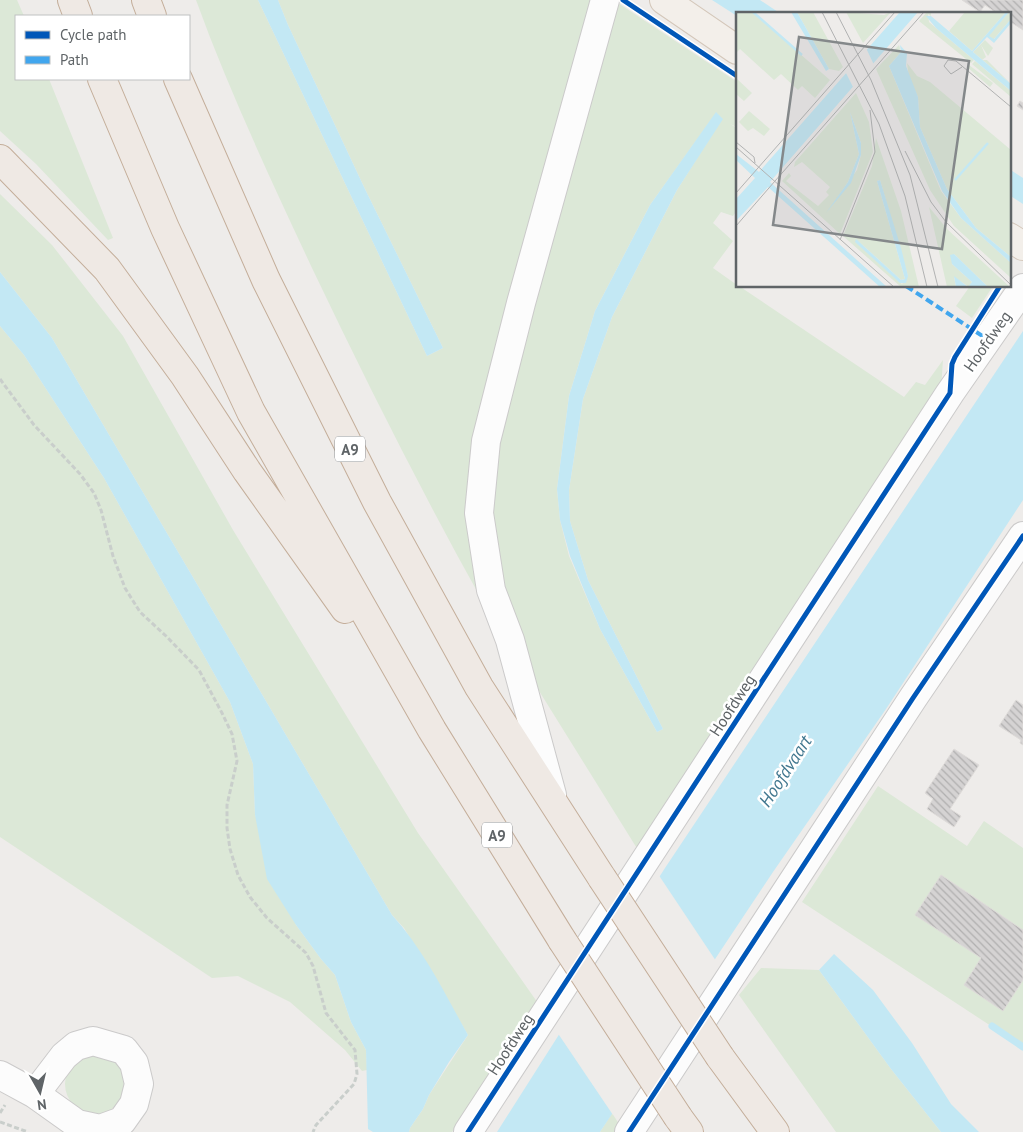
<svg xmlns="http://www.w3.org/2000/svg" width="1023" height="1132" font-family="'PT Sans',sans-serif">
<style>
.grass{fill:#dce8d7;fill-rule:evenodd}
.water{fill:#c3e8f4}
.pier{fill:#eeecea}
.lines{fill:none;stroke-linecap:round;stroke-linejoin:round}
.stream{stroke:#c3e8f4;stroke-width:7}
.building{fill:url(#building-back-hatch);stroke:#dedbd9}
.minor-casing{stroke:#cbcaca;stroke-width:30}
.major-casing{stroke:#d4c7ba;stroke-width:30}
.highway-casing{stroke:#c4ae9a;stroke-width:30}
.path{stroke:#c9cecb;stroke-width:3;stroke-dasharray:5 2.5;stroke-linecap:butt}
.minor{stroke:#fcfcfc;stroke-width:28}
.major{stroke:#f3efea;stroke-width:28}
.highway{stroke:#efe9e4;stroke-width:28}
.highway-bridge-casing{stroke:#c4ae9a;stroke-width:30;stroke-linecap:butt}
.highway-bridge{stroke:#efe9e4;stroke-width:28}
.quiet{stroke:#41a6ee;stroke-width:4;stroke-dasharray:8 4;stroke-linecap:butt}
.cycleway-casing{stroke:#fff;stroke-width:8}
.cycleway{stroke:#0057b8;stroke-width:5}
.labels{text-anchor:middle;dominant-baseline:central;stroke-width:5;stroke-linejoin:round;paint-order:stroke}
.shield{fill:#fff;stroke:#8f9295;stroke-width:1}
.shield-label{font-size:15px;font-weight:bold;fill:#5f6467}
.street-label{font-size:16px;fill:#5f6467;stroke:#fff}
.water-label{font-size:18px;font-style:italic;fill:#427890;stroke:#fff}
.inset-river{fill:none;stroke:#c3e8f4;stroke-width:2.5}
.inset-road{fill:none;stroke:#b1b2b2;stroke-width:1}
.view{fill:#84888a;fill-opacity:0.15;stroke:#84888a;stroke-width:2.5}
.inset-edge{fill:none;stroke:#5f6467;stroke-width:2.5}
</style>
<defs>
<pattern id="building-back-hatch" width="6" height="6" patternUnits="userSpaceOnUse" patternTransform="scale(1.25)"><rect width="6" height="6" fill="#d5d3d3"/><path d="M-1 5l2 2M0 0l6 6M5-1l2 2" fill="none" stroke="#b0afaf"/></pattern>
</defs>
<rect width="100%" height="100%" fill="#eeecea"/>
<path class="grass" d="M0,0H17L24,16H16V79H49L113,238L108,240L36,164L0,131Z
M196,0H258L427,356L443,348L364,187L288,25L278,0H599L510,319L483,602C422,493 366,381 312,268C271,180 229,91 196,0Z
M615,1L737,82V127L730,124L737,128V210L733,216L721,212L713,223L733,241L713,268L737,285V286H739L904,397L916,382L925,385L943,360L941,389L638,850L536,686L499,596L489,516L491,455ZM716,113L722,119L677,190L612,317L583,399L569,490L570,521L588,580L663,729L657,732L600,629L569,556L560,520L557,489L569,396L595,311L650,205Z
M0,194L52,245L123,336L233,530L418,833L540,1006L452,1132H409L410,1128L423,1109L429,1095L468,1035L404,928L392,915L52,338L0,272Z
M970,286H993L972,318L956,306Z
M0,326L24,355L104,478L230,702L253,764L255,815L296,925L321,959L335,975L351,1022L366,1050L367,1070L362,1071L345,1050L290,1002L238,976L212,978L0,837Z
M878,786L967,846L984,821L1023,848V1047L802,902Z
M761,968L819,970L891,1069L941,1132H836L739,995Z
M65 1084a30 30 0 1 1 60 0a30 30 0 1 1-60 0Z
M612,1113L621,1127L618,1132H600Z"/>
<path class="water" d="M258,0H278L288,25L364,187L443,348L427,356Z
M712,0H760L781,14H737V16Z
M716,112L723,119L677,190L612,317L583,399L569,490L570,521L588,580L663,729L657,732L600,629L570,556L560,520L557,489L569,396L595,311L650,205Z
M1009,169L1023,178V204L1009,195Z
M0,272L52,338L392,915C424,950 445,994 468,1035L449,1062L429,1095L423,1109L410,1128L409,1132H373L368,1129L366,1050L351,1022L335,975L321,959L296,925L267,879L255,815L253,764L230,702L104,478L24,355L0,326Z
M1023,331V500L886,709L773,872L600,1132H497L665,868Z
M834,954L873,990L912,1043L951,1104L979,1132H941L891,1069L819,970Z"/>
<path class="pier" d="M658,874L716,961L613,1115L557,1032Z"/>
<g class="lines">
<path class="stream" d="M992,1026L1023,1047"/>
</g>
<path class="building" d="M962,0H1023V30L1009,21V14H998L985,5L980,12Z
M1020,101L1023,103V110L1017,106Z
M1016,700L1023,705V745L1020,743L1021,740L999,726Z
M954,749L979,765L950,809L961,816L954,827L927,809L933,799L925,793Z
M941,875L1023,930V980L1003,1011L964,985L981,958L915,915Z"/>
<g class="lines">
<defs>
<path id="minor" d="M552,795L510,640L491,590L479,513L486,441L521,303L605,0
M0,1075L35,1094L77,1124L100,1129L122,1121L134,1104L139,1084L134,1063L124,1050L93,1041L76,1046L64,1056L35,1094
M468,1132L950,393L1023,288
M629,1132L913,698L1023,536"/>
<path id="major" d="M664,0L737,50
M1009,237L1023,246"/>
<path id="highway" d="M72,0L78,16
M146,0L152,16
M102,79L165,228L251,412L432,730L562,940
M178,79L266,280L377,502L479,687L602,878
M0,159L107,269L185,376L247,471L345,609
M720,1057L775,1132
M678,1117L689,1132"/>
</defs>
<use href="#minor" class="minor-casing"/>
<use href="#major" class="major-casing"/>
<use href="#highway" class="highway-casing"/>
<path class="path" d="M0,379L34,425L80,474L94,493L101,510L113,556L125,588L140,612L166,636L199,670L222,713L232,734L237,761L227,805V828L230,849L238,875L250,897L267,918L306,953L313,966L326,1013L355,1050L357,1074L354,1084L316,1125L313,1132
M0,1113L5,1105
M0,1122L28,1132"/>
<use href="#minor" class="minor"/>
<use href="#major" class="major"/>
<use href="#highway" class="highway"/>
<defs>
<path id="highway-bridge" d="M602,878L720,1057
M562,940L678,1117"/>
</defs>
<use href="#highway-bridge" class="highway-bridge-casing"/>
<use href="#highway-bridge" class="highway-bridge"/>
<path class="quiet" d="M906,286L987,339"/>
<defs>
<path id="cycleway" d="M623,0L737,76
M468,1132L950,393L952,364L955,357L1000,286
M629,1132L913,698L1023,536"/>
</defs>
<use href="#cycleway" class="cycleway-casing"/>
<use href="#cycleway" class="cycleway"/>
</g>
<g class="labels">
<g class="shield">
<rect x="335" y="436.5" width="30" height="25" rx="4"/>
<rect x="482" y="822.5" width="30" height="25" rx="4"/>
</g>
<g class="shield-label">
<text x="350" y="449">A9</text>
<text x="497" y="835">A9</text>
</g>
<g class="street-label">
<text transform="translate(987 341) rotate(-55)">Hoofdweg</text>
<text transform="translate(732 705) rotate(-57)">Hoofdweg</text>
<text transform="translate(510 1044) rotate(-57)">Hoofdweg</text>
</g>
<g class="water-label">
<text transform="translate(785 771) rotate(-57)">Hoofdvaart</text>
</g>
</g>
<g transform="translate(736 12)">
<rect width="275" height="275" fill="#eeecea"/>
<path d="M0,0H16L94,68L79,86L66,74L62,78L45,62L38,68L4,37L0,41ZM61,0H77L107,55L103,59L93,57ZM110,0L148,3L155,0L127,31ZM191,0H195V4L192,2L193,10L238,48L235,51L183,9ZM229,0H270L236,39L213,19ZM249,28L257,36L252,44L245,33L250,45L246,48H251L275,72L237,40ZM163,33L165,40L153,54L205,179L225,206L275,251V266L218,214L194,178L140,57ZM239,49L275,79V85L236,52ZM171,51L181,64L194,70L275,138V245L240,216L211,177L184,115L182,85L173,67ZM233,53L257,71L254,75L231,55ZM0,66L16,81L8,89L0,82ZM120,81L133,110L137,140L104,222L46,169L53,161L55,164L50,169L82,194L93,183L90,180L94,175L66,150L58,155L59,150ZM114,100L125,131V143L121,158L91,201L112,170L123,142ZM140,126L165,199L183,275H165L107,224L136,154ZM144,168L172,264L166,272L120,227L165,268L169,267L141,169ZM193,195L211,217L274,275H252L218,242L216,252L236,270L233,275L218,265L220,275H211Z" fill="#dce8d7" fill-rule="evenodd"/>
<path d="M273,0L275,7L257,28L254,26L252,24Z" fill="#dce8d7"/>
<path d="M13,99L34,117L28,124L17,116L12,119L3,110Z" fill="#dce8d7"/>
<path d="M55,0H61L93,57L90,59ZM164,0H182L34,170L151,275H144L32,175L0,209V187L19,166L0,148V142L23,160ZM270,0H273L253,24L258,27L275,7V11L258,31L251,25L237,40L275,72V79L200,16L190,4H195L236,39ZM164,33L171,41L170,54L182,85L184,115L211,177L240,216L275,245V251L225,206L206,179L153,54L165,40ZM114,100L125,131V143L115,171L90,201L112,170L123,142ZM144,168L165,236L172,264L170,271H164L119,230L120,227L165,268L169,267L141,169ZM218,242L250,273L252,275H220L218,264L232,275L236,270L216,252L214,243Z" fill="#c3e8f4"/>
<path d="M130,36L139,55L119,79L109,59Z" fill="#eeecea"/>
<path class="inset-river" d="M17,0L66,43M219,168L252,131"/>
<path class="inset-road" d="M86,0L143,112L169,184L191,275M100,0L135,68L174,163L202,275M226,55L215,62L208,54L212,48L220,49L275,95M0,130L18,145L19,151M0,135L158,275M169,139L195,190L210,210L275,273M39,169L188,0M0,181L159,0M0,214L39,169M104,228L139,140L134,98"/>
<path class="view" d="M63,25L233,49L206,237L37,213Z"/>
<rect width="275" height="275" class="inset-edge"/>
</g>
<rect x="15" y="15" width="175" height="65" fill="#ffffff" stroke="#bfc1c2"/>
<rect x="25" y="31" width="25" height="8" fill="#0057b8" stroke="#bfc1c2"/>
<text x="60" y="40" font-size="15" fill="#5f6467">Cycle path</text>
<rect x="25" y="56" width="25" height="8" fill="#41a6ee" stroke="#bfc1c2"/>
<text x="60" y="65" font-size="15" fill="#5f6467">Path</text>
<g transform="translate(40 1092) rotate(172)" stroke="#ffffff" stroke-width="4" paint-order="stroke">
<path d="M0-4L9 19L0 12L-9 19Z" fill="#5f6467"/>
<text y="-8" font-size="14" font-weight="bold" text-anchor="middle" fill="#5f6467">N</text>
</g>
</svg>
